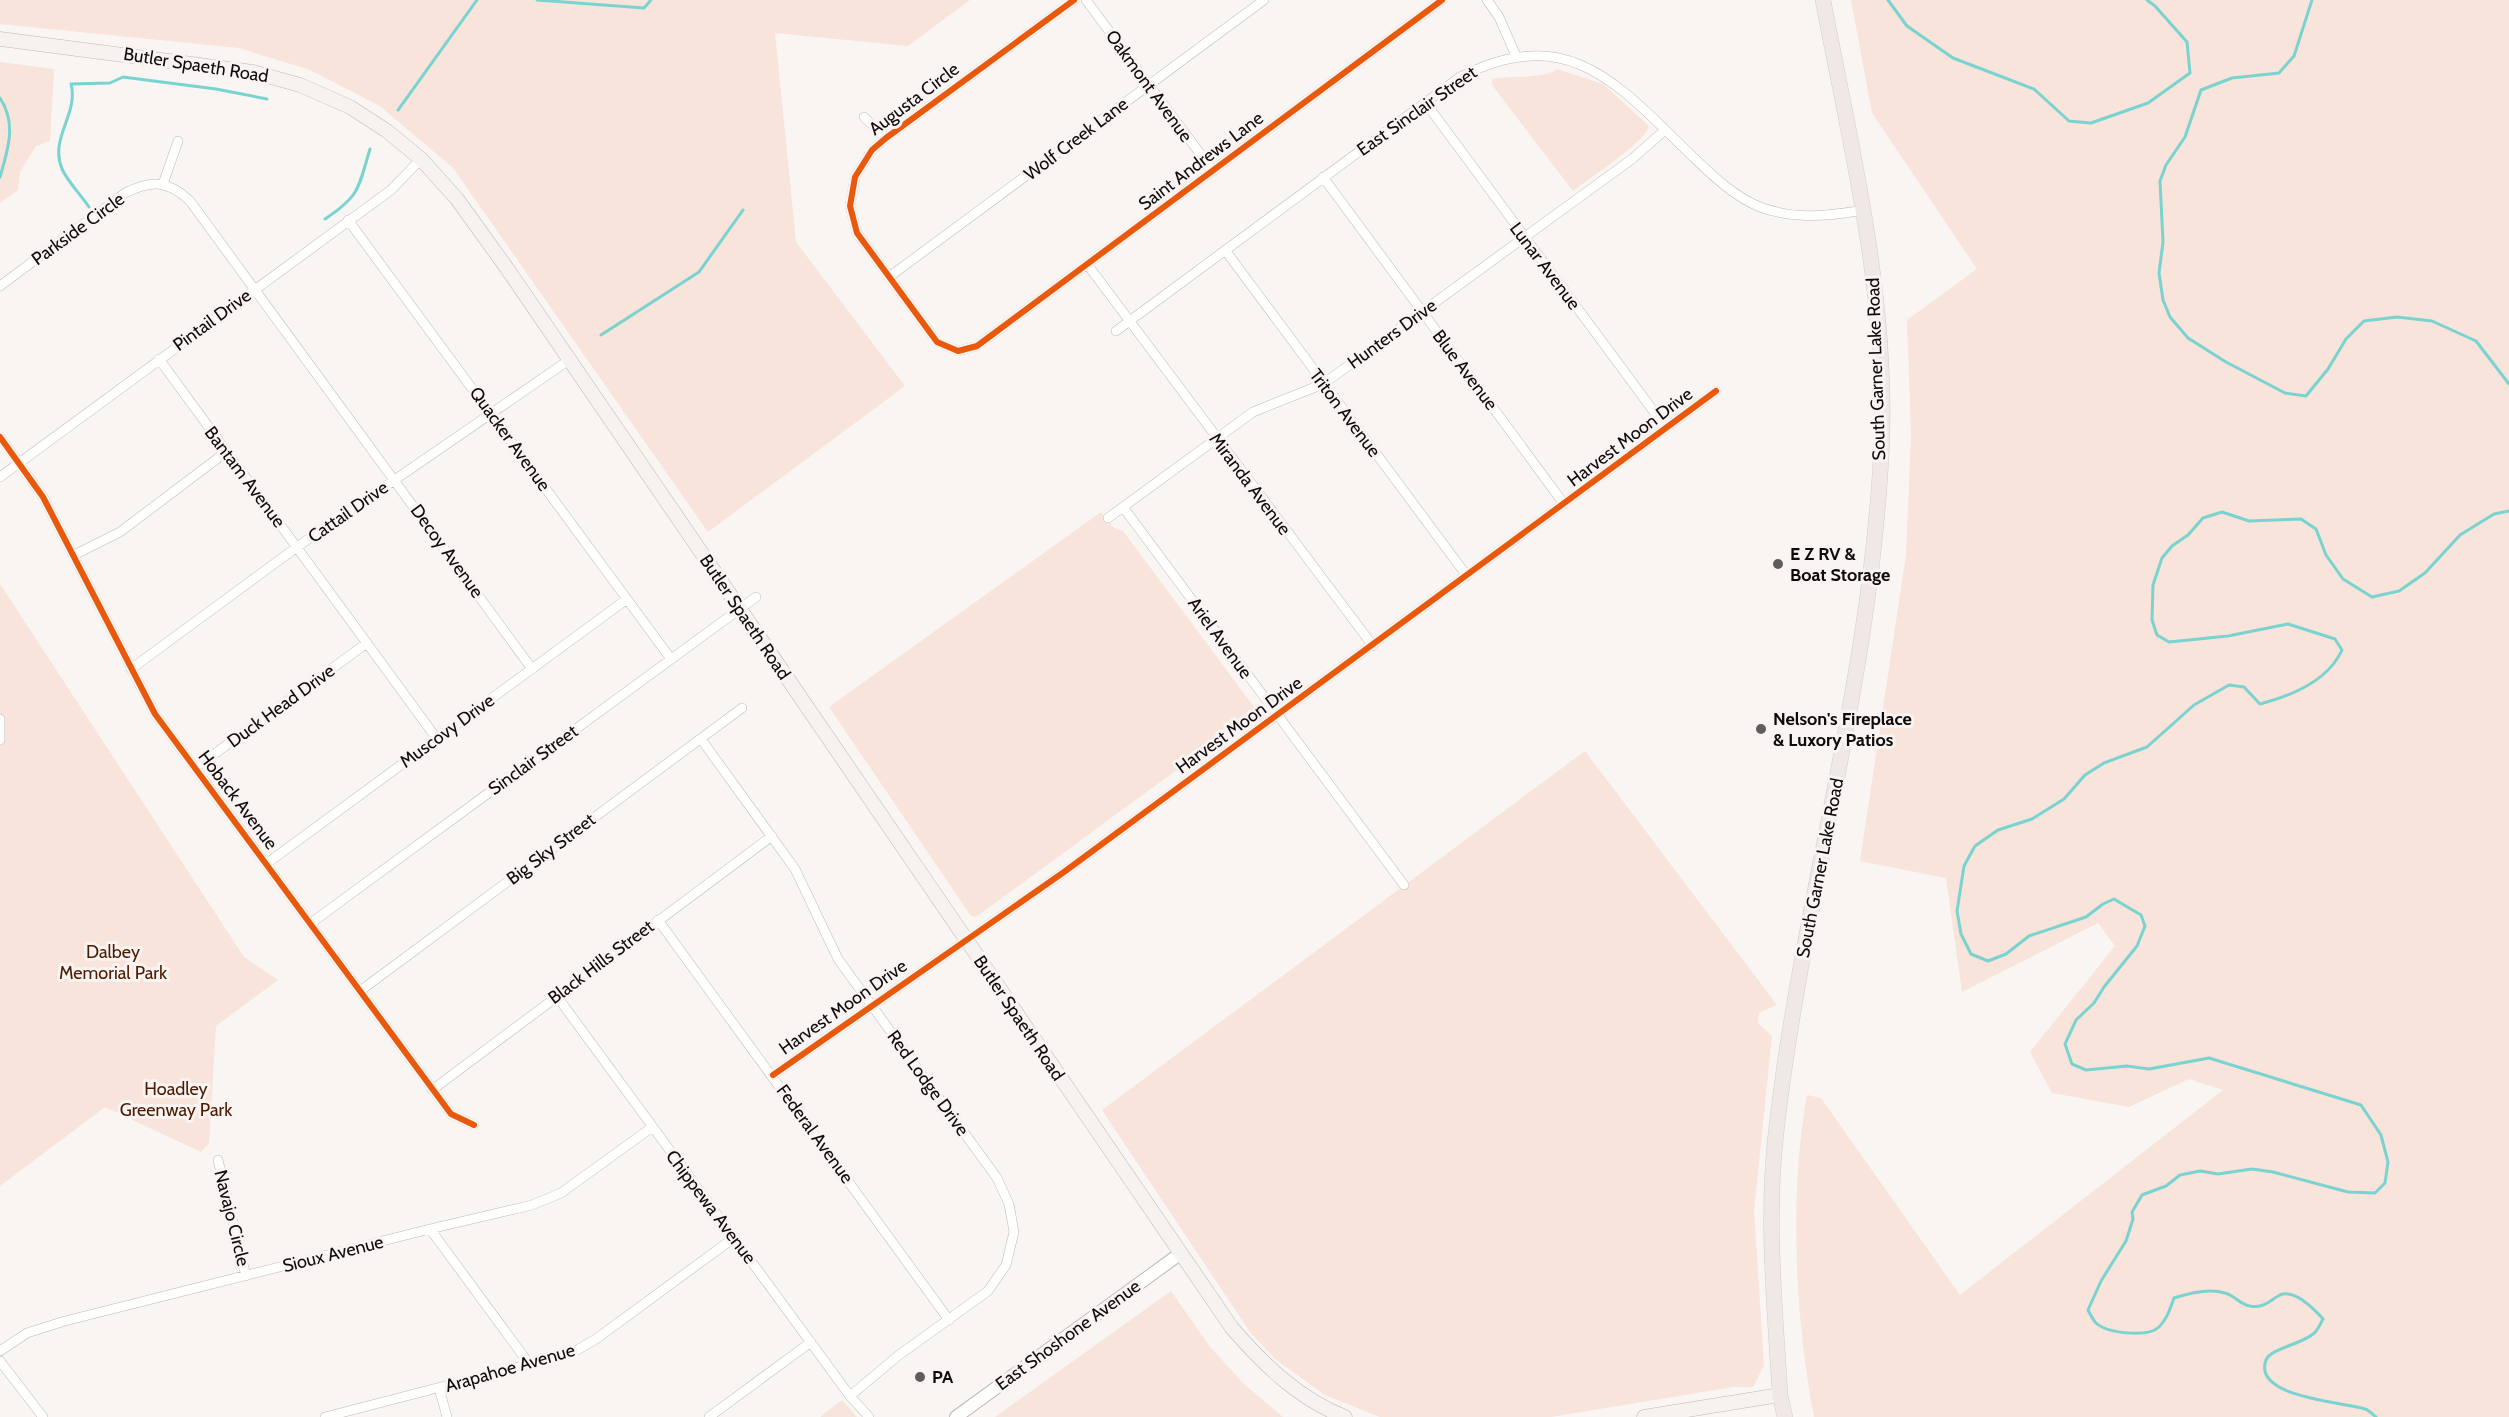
<svg xmlns="http://www.w3.org/2000/svg" width="2509" height="1417" font-family="Cabin,sans-serif">
<style>
.green{fill:#f8e4da}
.lines{fill:none;stroke-linecap:round;stroke-linejoin:round}
.stream{stroke:#79d3d0;stroke-width:3}
.minor-casing{stroke:#bcbab9;stroke-width:10}
.tertiary-casing{stroke:#bcbab9;stroke-width:14}
.secondary-casing{stroke:#bcbab9;stroke-width:15}
.primary-casing{stroke:#d1cfcf;stroke-width:16}
.minor{stroke:#fefefd;stroke-width:9}
.tertiary{stroke:#fefefd;stroke-width:12}
.secondary{stroke:#f6f2f0;stroke-width:14}
.primary{stroke:#efe8e5;stroke-width:15}
.cycleway-casing{stroke:#f9f4f2;stroke-width:10}
.cycleway{stroke:#e8590c;stroke-width:6}
.poi-dot{fill:#5f5d5c;stroke:#f9f4f2;stroke-width:2}
.labels{text-anchor:middle;dominant-baseline:central;stroke-width:6;stroke-linejoin:round;paint-order:stroke}
.street-label{font-size:18px;fill:#0d0b0b;stroke:#f9f4f2}
.poi-label{font-size:18px;font-weight:bold;fill:#0d0b0b;stroke:#f9f4f2;text-anchor:start}
.park-label{font-size:18px;fill:#4c1a00;stroke:#f9f4f2}
</style>
<rect width="100%" height="100%" fill="#f8f5f3"/>
<path class="green" d="M0,0H970L908,46L775,33L796,242L905,386L708,532L453,168L380,106L310,70L239,48L0,24Z
M1851,0H2509V1417H1814C1795,1318 1789,1194 1807,1095L1821,1098L1960,1295L2223,1090L2189,1079L2129,1107L2052,1093L2030,1052L2115,946L2098,923L1962,992L1946,878L1860,861L1906,555L1911,434L1907,320L1977,269L1872,113Z
M0,62L54,69L50,141L36,146L20,172L18,190L0,203Z
M1557,69L1603,84L1649,126C1646,142 1588,179 1573,191L1492,85V79C1509,75 1545,80 1557,69Z
M1101,512L1114,528L1123,531L1257,711L976,917L971,916L829,707Z
M0,584L244,957L278,980L216,1026L209,1143L201,1152L105,1107L0,1186Z
M1585,751L1777,1005L1759,1013L1758,1023L1772,1036L1754,1211L1764,1365L1753,1387H1733L1551,1417H1380L1325,1395L1275,1359L1250,1332L1102,1110Z
M1171,1291L1210,1347L1245,1385L1283,1417H995Z
M842,1400L857,1417H820Z"/>
<g class="lines">
<path class="stream" d="M537,0L644,8L651,0
M1888,0L1907,26L1953,58L2034,89L2069,121L2091,123L2148,103L2190,73L2187,42L2155,6L2147,0
M2312,0L2294,56L2279,73L2232,78L2201,90L2185,137L2166,165L2160,181L2163,242L2159,273L2163,300L2170,317L2188,338L2226,362L2285,393L2306,396L2328,369L2346,339L2364,321L2397,317L2432,321L2476,341L2509,384
M0,98C17,124 8,149 0,177
M398,110L477,0
M89,207C81,195 68,182 62,169C49,138 79,114 71,84L110,83L123,77L216,89L267,99
M325,219C361,195 358,188 370,149
M601,335L699,272L743,210
M2376,1417C2372,1414 2369,1410 2365,1409C2345,1402 2252,1398 2266,1360C2271,1348 2300,1345 2313,1334C2318,1331 2320,1324 2323,1319C2314,1309 2294,1289 2280,1295C2270,1300 2263,1309 2250,1306C2241,1305 2234,1295 2225,1293C2210,1288 2189,1293 2174,1298C2170,1309 2167,1319 2159,1327C2147,1338 2107,1333 2096,1323C2093,1320 2090,1314 2088,1310L2101,1281L2126,1241L2133,1219L2132,1212L2142,1195L2166,1186L2180,1175L2200,1171L2218,1174L2252,1169L2273,1172L2348,1192L2375,1193L2385,1183L2388,1162L2381,1135L2361,1105L2209,1058L2149,1069L2127,1066L2086,1070L2072,1064L2065,1044L2076,1020L2094,1003L2104,987L2137,946L2145,926L2141,915L2114,899L2103,904L2086,917L2029,936L2006,954L1988,961L1971,954L1961,934L1957,911L1964,866L1975,846L1998,830L2032,819L2064,799L2085,775L2104,763L2147,747L2194,705L2229,685L2244,687L2260,704C2291,696 2328,681 2342,650L2335,639L2288,624L2228,636L2169,642L2157,635L2152,620L2153,585L2162,558L2172,546L2188,535L2203,518L2222,512L2249,521L2301,519L2316,529L2326,555L2343,579L2372,597L2399,591L2425,573L2460,535L2494,514L2509,511"/>
<defs>
<path id="minor" d="M1074,0L886,138L872,150L855,177L850,206L857,233L937,342L958,351L977,346L1442,0
M1086,0L1213,171
M1487,0L1499,17L1516,56
M1425,102L1666,428
M864,117L886,138
M1323,177L1564,504
M163,184L178,141
M348,220L671,659
M1225,250L1467,576
M1087,264L1373,646
M889,277L1264,0
M0,286L125,193C152,180 168,180 190,201L532,669
M1116,331L1460,77C1568,22 1617,83 1691,155C1712,175 1733,196 1760,207C1795,220 1829,216 1864,210
M159,359L437,739
M0,437L43,497L155,714L451,1114L474,1125
M0,477L391,190L421,159
M1123,507L1404,885
M1108,518L1253,412L1323,384L1632,159L1665,130
M74,555L120,532L226,452
M131,669L297,547L569,360
M0,719V740
M701,739L795,869L838,959L997,1178L1009,1204L1014,1232L1006,1265L988,1291L899,1355L850,1396
M195,768L367,643
M266,864L627,599
M658,920L949,1320
M311,923L756,597
M360,991L742,708
M556,995L850,1396L869,1417
M773,1075L1064,872L1716,391
M432,1090L772,836
M218,1160L246,1276
M430,1229L530,1365
M0,1351L27,1333L65,1321L430,1229L532,1205L561,1193L651,1128
M0,1361L43,1417
M439,1388L447,1417
M325,1417L572,1353L596,1339L735,1237
M709,1417L811,1342"/>
<path id="tertiary" d="M956,1417L1181,1253"/>
<path id="secondary" d="M0,39L253,72L300,85L350,107L387,131L421,159L457,199L506,267L1232,1328C1264,1365 1299,1399 1345,1417
M1644,1417L1780,1395"/>
<path id="primary" d="M1785,1417L1780,1395C1775,1308 1766,1220 1776,1133C1802,899 1874,671 1882,434C1886,287 1850,143 1823,0"/>
</defs>
<use href="#minor" class="minor-casing"/>
<use href="#tertiary" class="tertiary-casing"/>
<use href="#secondary" class="secondary-casing"/>
<use href="#primary" class="primary-casing"/>
<use href="#minor" class="minor"/>
<use href="#tertiary" class="tertiary"/>
<use href="#secondary" class="secondary"/>
<use href="#primary" class="primary"/>
<defs>
<path id="cycleway" d="M1074,0L886,138L872,150L855,177L850,206L857,233L937,342L958,351L977,346L1442,0
M0,437L43,497L155,714L451,1114L474,1125
M773,1075L1064,872L1716,391"/>
</defs>
<use href="#cycleway" class="cycleway-casing"/>
<use href="#cycleway" class="cycleway"/>
</g>
<g class="poi-dot">
<circle cx="1778" cy="564" r="6"/>
<circle cx="1761" cy="729" r="6"/>
<circle cx="920" cy="1377" r="6"/>
</g>
<g class="labels">
<g class="street-label">
<text transform="translate(196 65) rotate(9)">Butler Spaeth Road</text>
<text transform="translate(1149 86) rotate(54)">Oakmont Avenue</text>
<text transform="translate(914 99) rotate(-37)">Augusta Circle</text>
<text transform="translate(1417 111) rotate(-35)">East Sinclair Street</text>
<text transform="translate(1076 139) rotate(-37)">Wolf Creek Lane</text>
<text transform="translate(1201 161) rotate(-37)">Saint Andrews Lane</text>
<text transform="translate(78 229) rotate(-36)">Parkside Circle</text>
<text transform="translate(1545 266) rotate(53)">Lunar Avenue</text>
<text transform="translate(212 320) rotate(-36)">Pintail Drive</text>
<text transform="translate(1392 334) rotate(-36)">Hunters Drive</text>
<text transform="translate(1876 369) rotate(-92)">South Garner Lake Road</text>
<text transform="translate(1465 370) rotate(53)">Blue Avenue</text>
<text transform="translate(1345 413) rotate(53)">Triton Avenue</text>
<text transform="translate(1630 437) rotate(-37)">Harvest Moon Drive</text>
<text transform="translate(510 439) rotate(54)">Quacker Avenue</text>
<text transform="translate(245 477) rotate(53)">Bantam Avenue</text>
<text transform="translate(1250 484) rotate(53)">Miranda Avenue</text>
<text transform="translate(348 512) rotate(-35)">Cattail Drive</text>
<text transform="translate(447 551) rotate(54)">Decoy Avenue</text>
<text transform="translate(745 617) rotate(56)">Butler Spaeth Road</text>
<text transform="translate(1220 638) rotate(54)">Ariel Avenue</text>
<text transform="translate(281 706) rotate(-36)">Duck Head Drive</text>
<text transform="translate(1239 725) rotate(-36)">Harvest Moon Drive</text>
<text transform="translate(447 731) rotate(-36)">Muscovy Drive</text>
<text transform="translate(533 760) rotate(-36)">Sinclair Street</text>
<text transform="translate(238 800) rotate(53)">Hoback Avenue</text>
<text transform="translate(551 849) rotate(-37)">Big Sky Street</text>
<text transform="translate(1820 868) rotate(-79)">South Garner Lake Road</text>
<text transform="translate(601 962) rotate(-37)">Black Hills Street</text>
<text transform="translate(843 1007) rotate(-35)">Harvest Moon Drive</text>
<text transform="translate(1019 1018) rotate(56)">Butler Spaeth Road</text>
<text transform="translate(928 1083) rotate(54)">Red Lodge Drive</text>
<text transform="translate(815 1134) rotate(54)">Federal Avenue</text>
<text transform="translate(711 1207) rotate(53)">Chippewa Avenue</text>
<text transform="translate(232 1218) rotate(76)">Navajo Circle</text>
<text transform="translate(333 1254) rotate(-14)">Sioux Avenue</text>
<text transform="translate(1068 1335) rotate(-36)">East Shoshone Avenue</text>
<text transform="translate(510 1368) rotate(-16)">Arapahoe Avenue</text>
</g>
<g class="poi-label">
<text x="1790" y="554">E Z RV &amp;<tspan x="1790" dy="21">Boat Storage</tspan></text>
<text x="1773" y="719">Nelson's Fireplace<tspan x="1773" dy="21">&amp; Luxory Patios</tspan></text>
<text x="932" y="1377">PA</text>
</g>
<g class="park-label">
<text x="113" y="952">Dalbey<tspan x="113" dy="21">Memorial Park</tspan></text>
<text x="176" y="1089">Hoadley<tspan x="176" dy="21">Greenway Park</tspan></text>
</g>
</g>
</svg>
